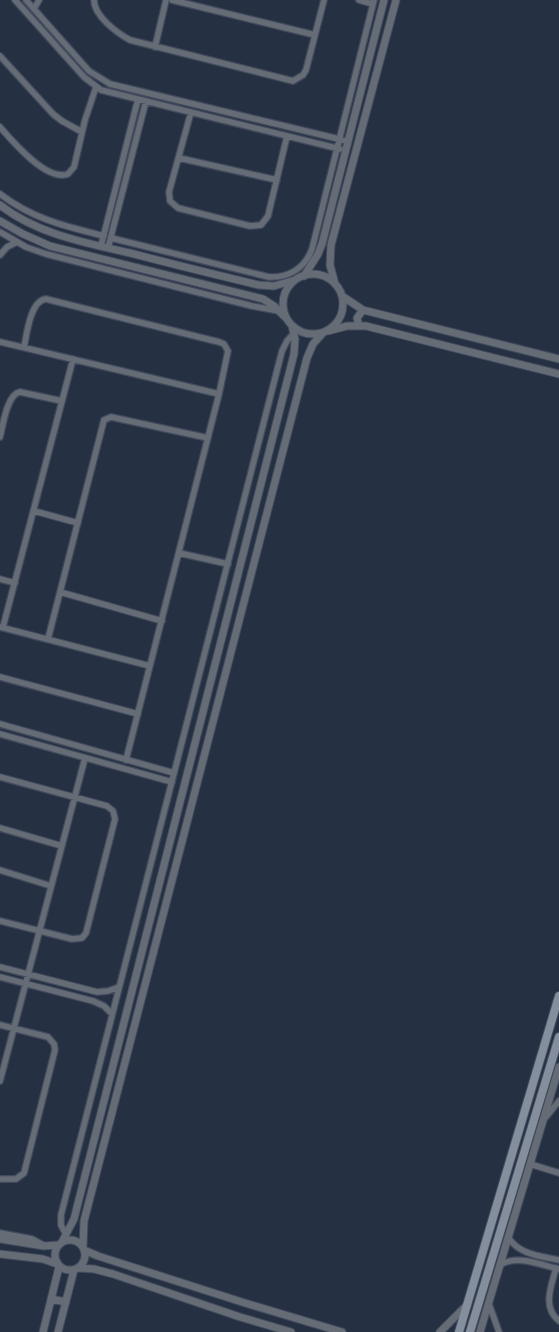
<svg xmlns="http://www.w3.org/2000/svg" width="559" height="1332" font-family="'IBM Plex Serif',serif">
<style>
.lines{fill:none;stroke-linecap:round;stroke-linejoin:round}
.minor-casing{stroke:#414b5d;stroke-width:8}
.tertiary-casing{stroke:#414b5d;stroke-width:9}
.secondary-casing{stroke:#414b5d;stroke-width:10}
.minor{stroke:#666c76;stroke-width:5.5}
.tertiary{stroke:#666c76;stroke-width:7}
.secondary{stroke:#858e9d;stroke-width:8}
</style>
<rect width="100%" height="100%" fill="#253043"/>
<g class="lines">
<defs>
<path id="minor" d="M15,0L84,77L101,90L340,149
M26,0L89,71L110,84L347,141
M94,0C94,16 117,33 130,40L293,81L303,75L306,70L324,0
M172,0L315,35
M359,0L373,4
M34,9L39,0
M155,47L166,0
M0,56L53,114L62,121L82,132
M191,112L169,192L170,201L178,208L250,226L261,225L268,216L287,136
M0,127C13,142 47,182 68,174L74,167L85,120L96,87
M179,158L277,180
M0,194C33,219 64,226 104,236
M0,232L26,247L46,254L252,306L279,311
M111,238L269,277C289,278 305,268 312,249L374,0
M101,246L138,99
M108,248L146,101
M0,255L7,247L17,242
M0,342L219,394
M24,347C27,334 30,301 46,299L219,342L224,344L228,351L219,394L126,760
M0,437C3,425 7,394 20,392L62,401
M34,511L78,523
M179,553L228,564
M0,579L15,583
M60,592L162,621
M0,627L150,666
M3,627L73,359
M48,639L104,420L111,417L208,438
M0,677L138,714
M0,724L174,773
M0,734L172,782
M0,777L107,806L113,811L115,819L86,933L82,938L72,939L0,921
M0,828L62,846
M0,870L51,886
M0,967L97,992L108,991L119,987
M0,977L93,1001L104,1006L112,1014
M0,1025L48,1037L54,1044L55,1050L24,1173L16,1179H0
M0,1081L85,758
M546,1117L559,1101
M530,1164L559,1173
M0,1233L32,1239L43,1245
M66,1235L61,1225V1215L282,351L287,341L294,333
M508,1237C519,1255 541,1256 559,1260
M500,1265C517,1254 541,1265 559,1269
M556,1268C551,1287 542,1307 559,1321
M489,1304L499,1332"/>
<path id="tertiary" d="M0,205C39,235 87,243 134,254C176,265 217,275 259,285L274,286L295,280
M0,221L23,234L50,246L263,299L274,306L286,318
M283 304a30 30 0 1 1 60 0a30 30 0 1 1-60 0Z
M304,276L318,254L322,244L384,0
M335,284L330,265L331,245L396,0
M342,296L363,310L559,359
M359,326L357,318L363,310
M328,331L347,326H366L559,374
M0,1239L44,1246L59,1245
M55 1255a15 15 0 1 1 30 0a15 15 0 1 1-30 0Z
M62,1242L74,1219L294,354L295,339L292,326
M83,1247L84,1221L307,358L313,344L323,333
M84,1250L98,1256L245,1303L342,1332
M0,1254L43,1259L57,1264
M78,1268L94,1269L113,1274L240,1317L291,1332
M51,1299L66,1302
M43,1332L59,1267
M58,1332L74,1270
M440,1332L467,1305
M480,1332L559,1067"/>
<path id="secondary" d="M459,1332L559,996
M470,1332L559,1037"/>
</defs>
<use href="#minor" class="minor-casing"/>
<use href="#tertiary" class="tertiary-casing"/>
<use href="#secondary" class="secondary-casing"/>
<use href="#minor" class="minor"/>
<use href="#tertiary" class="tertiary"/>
<use href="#secondary" class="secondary"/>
</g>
</svg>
